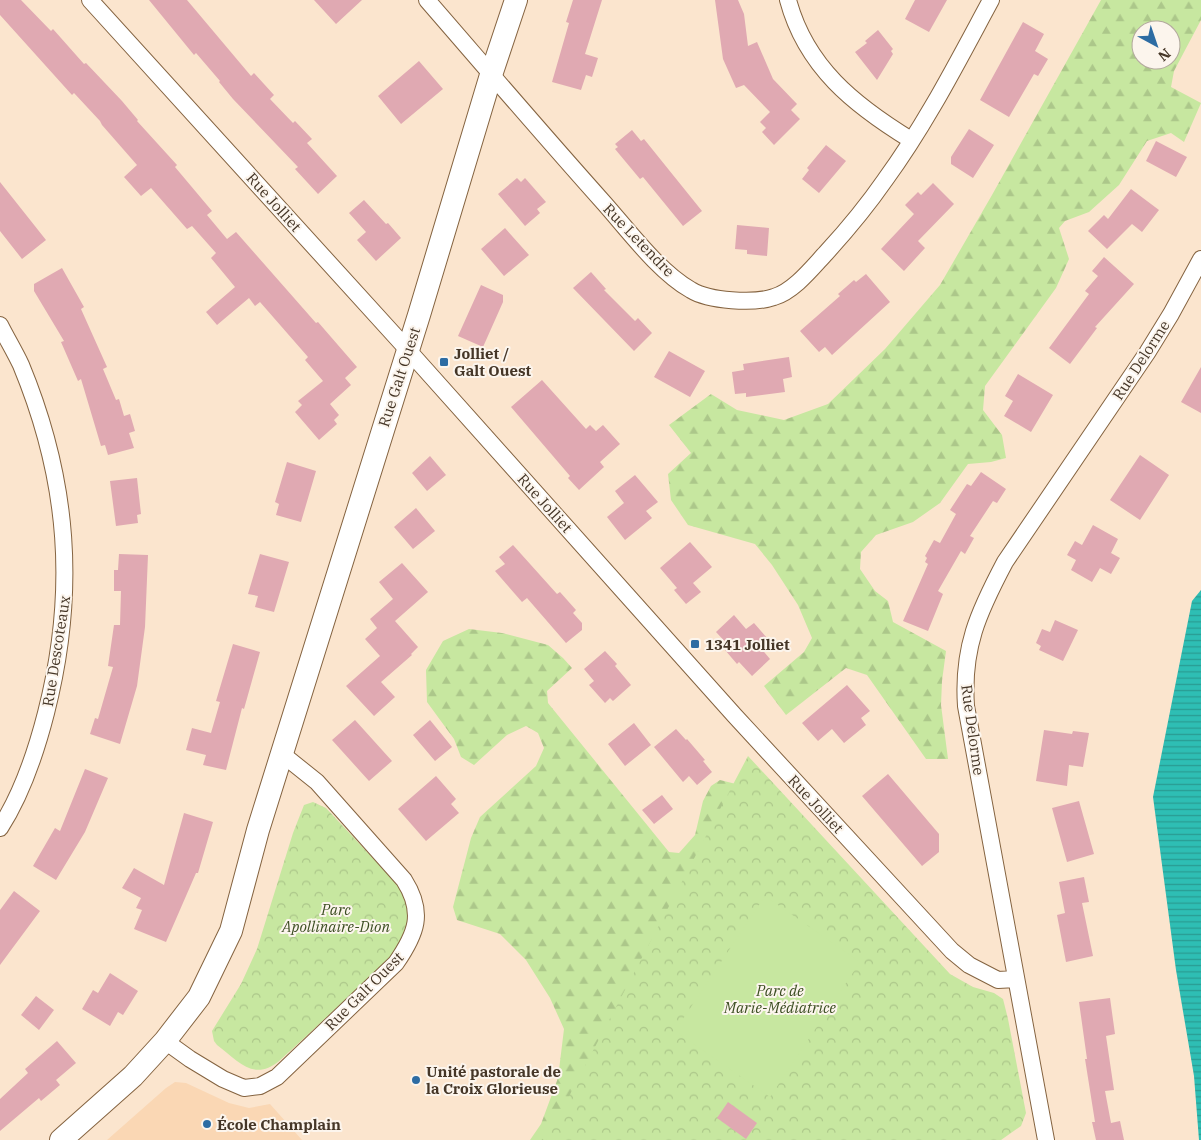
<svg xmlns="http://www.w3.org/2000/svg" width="1201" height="1140" font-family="'IBM Plex Serif',serif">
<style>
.built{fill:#fad7b4}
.forest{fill:url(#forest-firs);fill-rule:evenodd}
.park{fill:url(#park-crowns)}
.pitch{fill:#c7e7a0}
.water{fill:url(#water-rules)}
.building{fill:#e0a9b2}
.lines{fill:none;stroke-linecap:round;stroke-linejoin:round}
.street-casing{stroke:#846340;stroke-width:18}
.secondary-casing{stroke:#846340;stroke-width:24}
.street{stroke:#fff;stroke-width:16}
.secondary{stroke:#fff;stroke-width:22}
.poi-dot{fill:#2d6ca3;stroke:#fcf5ed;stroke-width:2}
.labels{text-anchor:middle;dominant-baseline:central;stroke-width:4;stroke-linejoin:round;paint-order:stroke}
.street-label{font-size:15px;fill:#453627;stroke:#fcf5ed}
.poi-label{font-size:15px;font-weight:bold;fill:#453627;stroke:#fcf5ed;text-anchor:start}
.park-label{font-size:15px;font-style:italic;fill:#3b4d21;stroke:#fcf5ed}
</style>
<defs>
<pattern id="forest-firs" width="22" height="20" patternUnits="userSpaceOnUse" patternTransform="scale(1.25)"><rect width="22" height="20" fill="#c7e7a0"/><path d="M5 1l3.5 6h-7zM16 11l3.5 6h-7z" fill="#acc78a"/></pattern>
<pattern id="park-crowns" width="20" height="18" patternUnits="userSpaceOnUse" patternTransform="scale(1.25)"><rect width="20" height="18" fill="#c7e7a0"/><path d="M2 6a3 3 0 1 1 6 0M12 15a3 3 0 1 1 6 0" fill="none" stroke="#acc78a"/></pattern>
<pattern id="water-rules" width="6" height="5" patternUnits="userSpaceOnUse" patternTransform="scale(1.25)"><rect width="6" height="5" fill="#2ebeb4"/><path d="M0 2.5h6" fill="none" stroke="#299b92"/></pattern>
</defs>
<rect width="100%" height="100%" fill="#fbe5ce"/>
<path class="built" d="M175,1082L186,1083L229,1103L249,1108L270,1104L302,1140H107L166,1088Z"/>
<path class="forest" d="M1101,0H1201V20L1174,71L1171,87L1201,103L1184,142L1171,133L1147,141L1119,185L1089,212L1065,221L1059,228L1069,259L1056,288L985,386L983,410L1002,435L1006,458L991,462L968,464L940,503L913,522L876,535L861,552L860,569L875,591L888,601L893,622L946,651L942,681L941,705L948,759H926L867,675L846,668L786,715L764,686L804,652L812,638L798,605L772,565L755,544L688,525L671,500L668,474L691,453L669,425L711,394L737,410L784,420L828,404L885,349L940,285L992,195ZM1141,30H1171V60H1141Z
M469,629L502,633L548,645L563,658L572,668L547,691L548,703L669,852L679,853L695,835L703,801L711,786L720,780L740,785L593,1140H530L541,1124L558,1078L564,1029L550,998L526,960L500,934L457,920L453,907L471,838L480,817L536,766L544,748L538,733L526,726L507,735L474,765L461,757L454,739L427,702L426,670L443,641Z"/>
<path class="park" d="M748,756L950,974L973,987L994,993L1003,999L1008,1019L1026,1113L1021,1126L1001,1140H546Z
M313,802L326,808L397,884C405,897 412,915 406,931C396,958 370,977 349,996C326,1018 303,1039 279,1061C254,1082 238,1061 217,1045L214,1041L212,1031L241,984L257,949L293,833L304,805Z"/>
<path class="pitch" d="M765,896L860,962L770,1097L675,1031Z"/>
<path class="water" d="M1201,590V1140H1199L1194,1076L1176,970L1153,797L1192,601Z"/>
<path class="building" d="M0,0H21L51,31L53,29L84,64L86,63L122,101L138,120L137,121L177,165L175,167L212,211L207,215L227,239L236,232L316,323L318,322L357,367L345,378L351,385L330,404L339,415L334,420L337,424L319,440L295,412L302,405L298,401L323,381L305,360L308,357L260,302L255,306L249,298L217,325L206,312L235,287L211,258L216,253L192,226L187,229L151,188L141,196L124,177L137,165L102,125L100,121L74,93L72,95L0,15Z
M149,0H187L251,76L254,73L274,95L270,99L293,123L295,121L312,139L307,143L337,176L318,194L295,169L298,167L233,99L219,82L220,81L196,53L194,55Z
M314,0H362L336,24Z
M573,0H602L585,54L598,58L592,77L586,75L581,90L552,82L569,23L566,22Z
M715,0H738L744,14L748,46L757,42L773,79L797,104L791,110L800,119L774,145L762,132L766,128L760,122L770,112L744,85L736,88L723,59Z
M915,0H947L929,32L905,19Z
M1023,22L1044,34L1035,51L1048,59L1038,76L1034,74L1009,117L980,100Z
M878,30L893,49L891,51L893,54L877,80L855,52L867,43L865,41Z
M419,61L443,89L401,124L378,96Z
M969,129L994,145L973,178L951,164V157Z
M632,130L641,141L644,139L702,211L683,226L643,177L640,179L615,149L618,147L615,144Z
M1156,141L1187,157L1176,177L1146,161Z
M826,145L846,161L819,193L802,179L809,170L807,168Z
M517,178L521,182L525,178L546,202L537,209L540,213L525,226L498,194Z
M0,182L46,240L22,259L0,231Z
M933,183L954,204L918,241L925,248L904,271L881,249L914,214L905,205L918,192L921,195Z
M1131,189L1159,210L1142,232L1132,224L1107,249L1088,231L1104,215L1108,219Z
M364,200L386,224L388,223L401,238L376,261L357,240L366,232L349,213Z
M737,225L769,228L767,256L747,254V250L735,249Z
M505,228L529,255L504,276L481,249Z
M1104,257L1134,284L1095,327L1097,328L1070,364L1049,348L1089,294L1085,291L1098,276L1092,271Z
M62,268L84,307L81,309L107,367L103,369L116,400L119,399L124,416L130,414L135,431L129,433L134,448L108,455L105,445L101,446L81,379L78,381L61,342L64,341L34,291V284Z
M591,272L606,289L604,290L635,321L638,318L652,333L634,351L573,288Z
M866,274L890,302L832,355L825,347L819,352L800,331L840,296L838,294L854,280L856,282Z
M481,285L503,295V302L483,347L458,336Z
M669,351L705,371L690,397L654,377Z
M789,357L792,377L783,379L785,392L746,397V393L735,394L732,372L744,370L743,364Z
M1201,367V413L1181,402Z
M1018,374L1053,395L1031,432L1004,416L1013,401L1005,396Z
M542,380L586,429L590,425L596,431L603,425L620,444L600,462L604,467L579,490L568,478L570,476L511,407Z
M1140,455L1169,475L1140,520L1110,500Z
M430,456L446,475L427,491L412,473Z
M287,462L316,471L301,522L276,515L279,504L275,502Z
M981,472L1006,489L997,503L993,501L970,536L974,538L965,554L961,551L938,591L943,594L928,631L903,621L928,564L925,562L927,558L925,556L934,540L940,543L956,514L950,510L967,484L971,486Z
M635,475L658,502L646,511L652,518L625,540L607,517L624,503L615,491Z
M137,478L141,514L137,515L138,523L116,526L110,481Z
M416,508L435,531L413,549L394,527Z
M1093,525L1118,539L1111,553L1120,558L1111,574L1100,568L1092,582L1071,570L1076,560L1067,555L1075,541L1082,545Z
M690,542L712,567L693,583L701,592L686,604L674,590L677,588L660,568Z
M513,545L557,594L560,592L576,610L573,613L582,623V630L566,643L527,598L522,602L495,571L505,564L499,557Z
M119,554L148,555L145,627L137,686L120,744L90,734L95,718L98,719L113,667L108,666L114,625H120L121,591H114V570H118Z
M260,554L289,562L274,612L255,607L258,596L248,594Z
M402,563L428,592L395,621L418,647L411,654L412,655L381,682L395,697L374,716L346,686L380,656L365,639L377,628L370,619L393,599L379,582Z
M734,615L746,629L754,623L767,638L759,646L770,659L752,676L739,662L737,664L725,650L729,646L716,632Z
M1055,620L1078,630L1063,661L1039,650L1041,646L1036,643L1042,629L1050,632Z
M233,644L260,652L244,709L242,708L226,770L203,765L206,755L186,750L192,728L211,733L220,702L216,701Z
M605,651L617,664L615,666L631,685L613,701L610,698L605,703L589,685L594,681L584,669Z
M847,685L870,711L861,718L866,725L844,743L832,729L818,741L802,723Z
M355,720L392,761L369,781L332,740Z
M430,720L452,747L435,761L413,735Z
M634,723L651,745L625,766L608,744Z
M676,729L686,740L687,739L705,760L703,761L712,772L697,785L689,776L683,782L654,747Z
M1044,730L1072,734L1073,731L1089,733L1083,767L1069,765L1067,786L1036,781Z
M85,769L108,778L85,832L56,880L33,866L55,828L60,831Z
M888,774L939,834V852L922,866L862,796Z
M436,776L456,799L451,804L459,813L426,841L398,809Z
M662,795L673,809L654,824L642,810Z
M1079,801L1094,854L1067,862L1052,808Z
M184,813L213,822L198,873H196L166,942L134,929L142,910L136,908L141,898L122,888L134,868L164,885Z
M1084,877L1089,902L1082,903L1093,956L1066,962L1057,915L1065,913L1059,882Z
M14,891L40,911L0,965V910Z
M110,973L138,991L123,1015L118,1012L110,1026L82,1009L93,990L98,993Z
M36,996L54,1010L39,1030L21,1015Z
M1110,998L1115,1034L1106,1036L1114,1090L1105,1091L1111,1123L1120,1121L1124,1140H1096L1092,1122H1095L1085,1059H1087L1079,1002Z
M57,1041L76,1063L56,1080L60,1085L41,1101L39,1098L0,1131V1099L28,1073L25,1069Z
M728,1102L757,1123L746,1139L717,1118Z"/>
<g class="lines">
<defs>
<path id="street" d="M90,0L407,349L735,716L952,951L969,965L998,980L1016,979
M427,0C486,68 544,136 604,203C628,230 659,272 691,290C709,301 754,304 774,297C794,291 812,268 826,253C847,230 867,206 885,180C926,124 958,61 991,0
M788,0C806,67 854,105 911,140
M0,325C7,339 15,352 21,365C69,481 77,592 46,713C36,752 22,794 0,828
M165,1041L190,1059L223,1079L244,1088L260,1086L277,1077L396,963C416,934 425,913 404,880L317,782L282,754
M1046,1140L966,706C962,648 978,613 1005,562L1147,353L1171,314L1201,259"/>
<path id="secondary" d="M61,1140L133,1076L165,1041L199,997L231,931L258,830L419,315L491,75L516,0"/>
</defs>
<use href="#street" class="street-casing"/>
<use href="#secondary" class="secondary-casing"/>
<use href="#street" class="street"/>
<use href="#secondary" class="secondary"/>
</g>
<g class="poi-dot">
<rect x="439" y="357" width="10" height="10" rx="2.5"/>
<rect x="690" y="639" width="10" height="10" rx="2.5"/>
<circle cx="416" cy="1080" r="5"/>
<circle cx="207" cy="1124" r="5"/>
</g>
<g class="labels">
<g class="street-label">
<text transform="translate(274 202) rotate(48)">Rue Jolliet</text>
<text transform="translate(639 240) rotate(46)">Rue Letendre</text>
<text transform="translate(1141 360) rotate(-57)">Rue Delorme</text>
<text transform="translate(399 377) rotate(-72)">Rue Galt Ouest</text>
<text transform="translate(545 503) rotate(48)">Rue Jolliet</text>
<text transform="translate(56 651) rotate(-81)">Rue Descoteaux</text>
<text transform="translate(973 730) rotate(82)">Rue Delorme</text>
<text transform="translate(816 804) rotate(47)">Rue Jolliet</text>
<text transform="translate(364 991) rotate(-45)">Rue Galt Ouest</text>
</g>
<g class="poi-label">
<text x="454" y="353">Jolliet /<tspan x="454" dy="17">Galt Ouest</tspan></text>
<text x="705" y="644">1341 Jolliet</text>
<text x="426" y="1071">Unité pastorale de<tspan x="426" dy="17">la Croix Glorieuse</tspan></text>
<text x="217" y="1124">École Champlain</text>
</g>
<g class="park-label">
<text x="336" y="909">Parc<tspan x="336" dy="17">Apollinaire-Dion</tspan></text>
<text x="780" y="990">Parc de<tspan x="780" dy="17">Marie-Médiatrice</tspan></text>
</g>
</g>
<g transform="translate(1156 45) rotate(140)"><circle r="24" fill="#fcf5ed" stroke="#b3a99e"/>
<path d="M0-4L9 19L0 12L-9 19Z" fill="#2d6ca3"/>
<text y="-8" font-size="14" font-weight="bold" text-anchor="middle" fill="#453627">N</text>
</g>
</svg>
